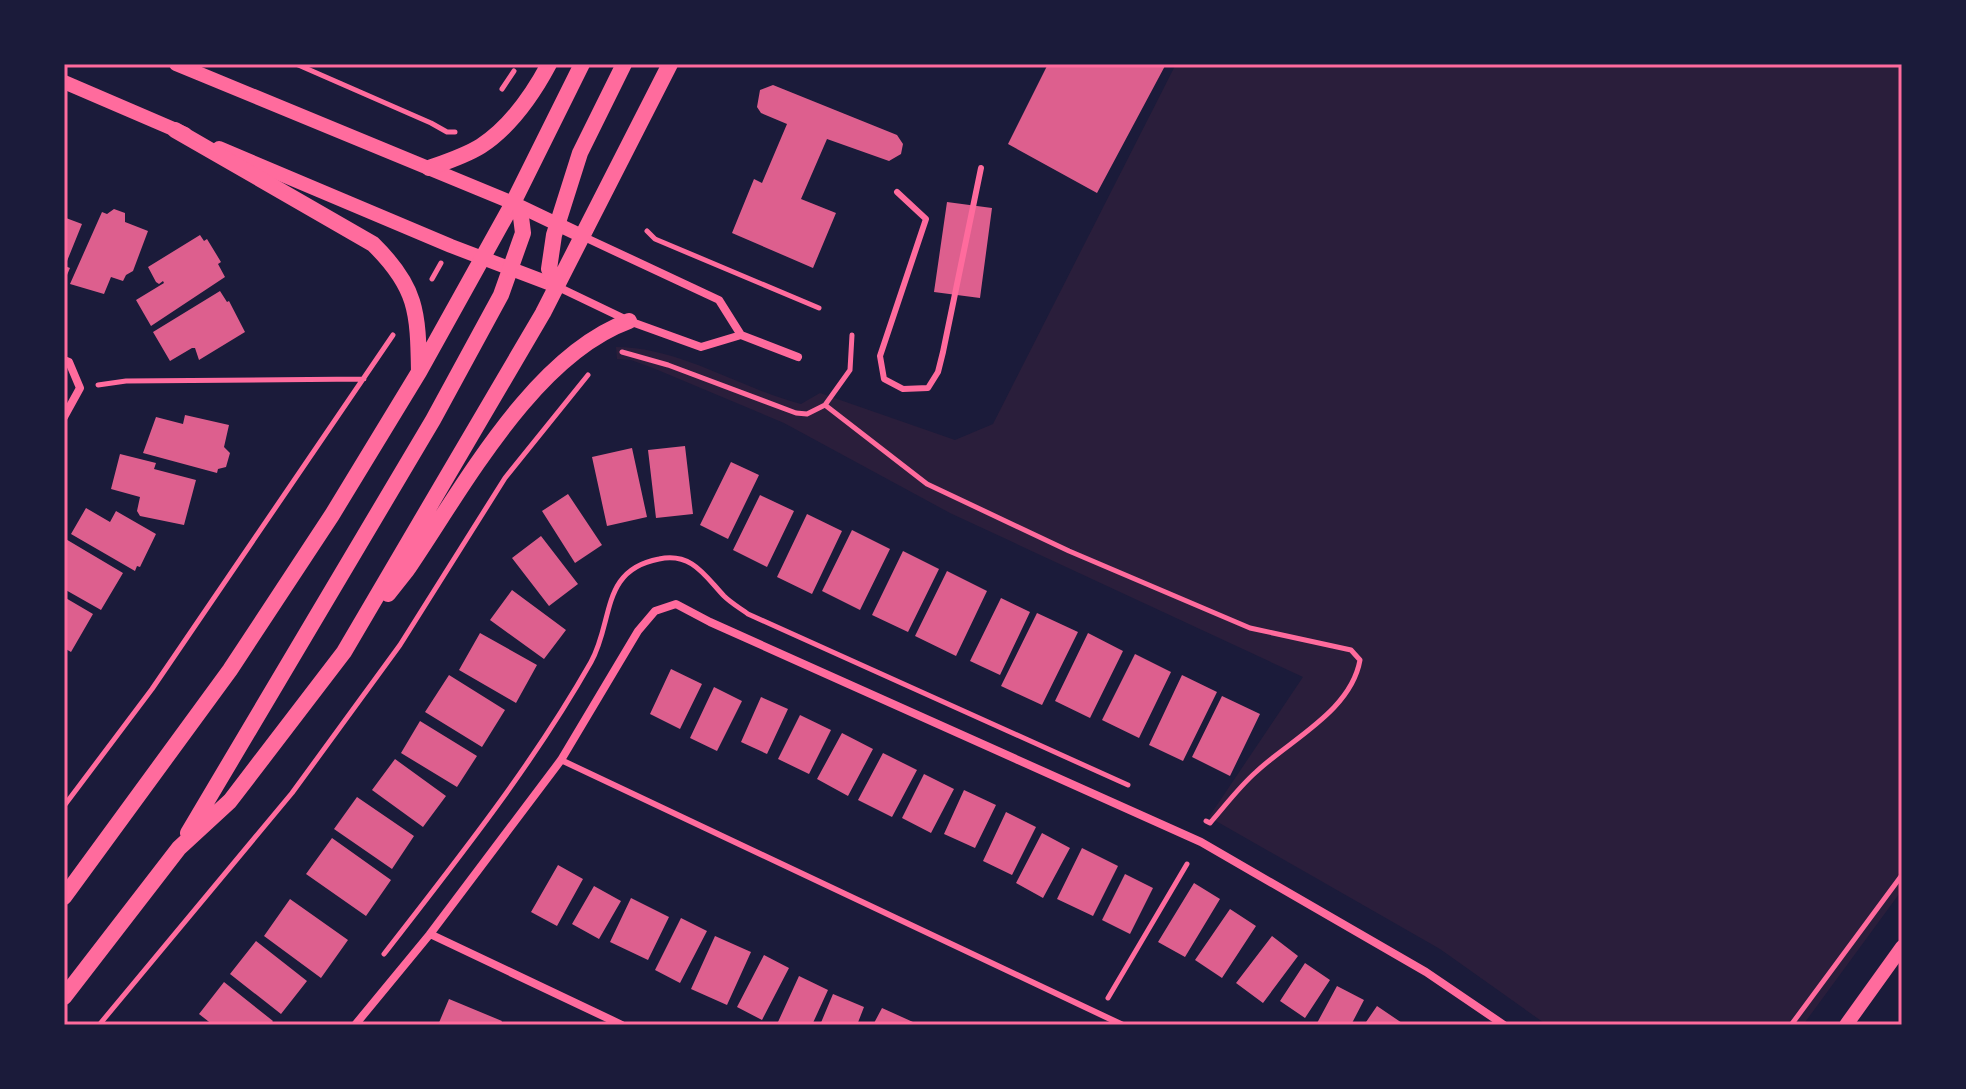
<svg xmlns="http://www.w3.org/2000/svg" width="1966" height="1089" font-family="Mulish,sans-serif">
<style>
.green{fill:#2a1e3b}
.building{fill:#dd5f8e}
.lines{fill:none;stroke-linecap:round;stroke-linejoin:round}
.path{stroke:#ff6b9d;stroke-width:5}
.service{stroke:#ff6b9d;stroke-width:6}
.minor{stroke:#ff6b9d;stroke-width:8}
.tertiary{stroke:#ff6b9d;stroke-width:14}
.secondary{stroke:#ff6b9d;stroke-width:16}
.neatline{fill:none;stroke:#ff6b9d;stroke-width:3}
</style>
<rect width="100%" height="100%" fill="#1b1b3a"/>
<path class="green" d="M1176,64H1902V890L1803,1025H1547L1440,949L1209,817L1303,677L950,513L784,423L653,368L631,360L617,359L616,347C680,347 739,388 801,404L820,393L955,440L993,424Z"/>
<path class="building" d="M1048,64H1166L1097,193L1008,144Z
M773,85L897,135L903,144L901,154L889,161L827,139L801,199L836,213L813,268L732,233L754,179L762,183L787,124L761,113L757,107L760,90Z
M947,202L992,208L980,298L934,292Z
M64,207L66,218L82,224L65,266L70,268L64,282Z
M114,209L125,213V222L148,231L133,271L126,275L123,281L111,277L104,294L70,284L102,212L107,214Z
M200,235L204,241L207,239L221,262L218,264L225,277L151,326L136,300L164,283L163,281L159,284L156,282L148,267Z
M220,291L227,302L229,301L245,332L199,360L195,348H192L170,361L153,332Z
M185,415L229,425L224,447L230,453L226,467L218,469L217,473L143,453L156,417L183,424Z
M685,446L693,514L656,518L648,450Z
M632,448L647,517L607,526L592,457Z
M120,454L156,463L154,469L196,480L184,525L140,516L137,511L140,497L111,489Z
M731,462L759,475L728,539L700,525Z
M568,494L602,545L575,563L542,511Z
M760,495L794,511L767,567L733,550Z
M86,508L110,522L116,511L156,534L140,567L137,566L135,571L71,534Z
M807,514L842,531L812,594L777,577Z
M852,530L890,549L860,610L822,591Z
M541,536L578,584L549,606L512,558Z
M64,538L123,573L101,610L64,589Z
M903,551L939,569L908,632L872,615Z
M947,571L987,591L956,656L915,636Z
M512,590L566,630L544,659L490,620Z
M64,597L93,614L71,652L64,648Z
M1001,598L1030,612L1000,675L970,661Z
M1037,613L1078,632L1042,705L1001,686Z
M480,633L537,665L516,703L459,670Z
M1088,633L1123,651L1090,718L1055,701Z
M1135,654L1171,672L1139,738L1102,720Z
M671,669L702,684L680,729L650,714Z
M449,675L505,710L482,747L425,712Z
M1182,675L1217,692L1183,761L1149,745Z
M714,687L742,701L717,751L690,738Z
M1222,696L1260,714L1230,776L1192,757Z
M761,697L788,709L767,754L741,742Z
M800,715L831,730L809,774L778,759Z
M420,721L477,756L457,787L401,753Z
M842,733L873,749L848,796L817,779Z
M883,753L917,770L892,817L858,800Z
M395,759L446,796L423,827L372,790Z
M924,774L954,789L931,833L902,818Z
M964,790L996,805L975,848L944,834Z
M357,797L414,836L392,869L334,829Z
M1006,812L1036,827L1012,875L983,861Z
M1042,833L1070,848L1043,898L1016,883Z
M332,838L391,880L366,916L306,874Z
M1082,848L1118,866L1093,916L1057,899Z
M558,865L583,879L557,926L531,912Z
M1125,874L1153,888L1130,934L1102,920Z
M1194,883L1220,899L1185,957L1158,942Z
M594,886L621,901L599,939L572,924Z
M631,898L669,917L648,960L610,942Z
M290,899L348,940L321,978L264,936Z
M1230,909L1256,926L1222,978L1195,960Z
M681,918L707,931L680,983L655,970Z
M715,936L751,952L727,1005L691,989Z
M1272,936L1298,956L1263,1003L1236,983Z
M256,941L307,981L281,1014L230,974Z
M764,955L789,968L762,1020L737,1007Z
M1305,963L1330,980L1305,1018L1280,1001Z
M799,976L828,990L812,1025H784L778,1022Z
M224,982L273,1021L270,1025H213L199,1014Z
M1337,986L1364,1000L1351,1025H1316Z
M833,994L864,1007L857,1025H820Z
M449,999L502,1021L500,1025H438Z
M1377,1006L1405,1025H1364Z
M882,1008L913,1022L911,1025H873Z"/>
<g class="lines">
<path class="path" d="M296,64L431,123L447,132H455
M502,89L514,71
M647,231L655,239L819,308
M432,279L441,263
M622,352L668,365L796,413L807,414L825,405L927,484L1069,551L1250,628L1351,650L1360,660C1351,711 1291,739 1256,772C1239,787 1225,806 1210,823L1206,821
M98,385L126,381L364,379
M825,405L850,370L852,335
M64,806L152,689L393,335
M384,954C457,860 532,766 591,662C614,621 600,570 659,559C692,552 705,576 724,596C731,603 740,608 748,614L1128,785
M1108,998L1187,864
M99,1025L292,793L400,645L505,478L588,375
M1791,1025L1902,875"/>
<path class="service" d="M897,192L926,219L880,356L884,379L903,389L928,388L938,372L943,352L981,168
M561,760L1123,1025"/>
<path class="minor" d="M582,236L719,300L741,335
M556,286L629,321L701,347L741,335L798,357
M64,360L69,362L80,388L64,417
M355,1025L430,934
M622,1025L430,934L561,760L638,631L655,611L676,604L710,622L1201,842L1426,972L1504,1025"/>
<path class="tertiary" d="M176,64L513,203L582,236
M64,82L185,134
M219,148L451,246L556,286
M1846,1025L1902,947"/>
<path class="secondary" d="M175,130L373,244C417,287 418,312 419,371
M429,168C446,162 465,156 481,146C510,127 533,94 549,64
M556,286L549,269L554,235L580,153L624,64
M388,594L407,570C463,488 533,356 629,321
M188,833L433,420L501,295L523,233L521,217L513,203
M64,897L230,670L332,515L419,372L513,203L582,64
M64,997L179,848L230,801L344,652L543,313L670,64"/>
</g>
<rect width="1966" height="1089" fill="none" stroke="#1b1b3a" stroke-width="132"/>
<rect x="66" y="66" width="1834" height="957" class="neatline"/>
</svg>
